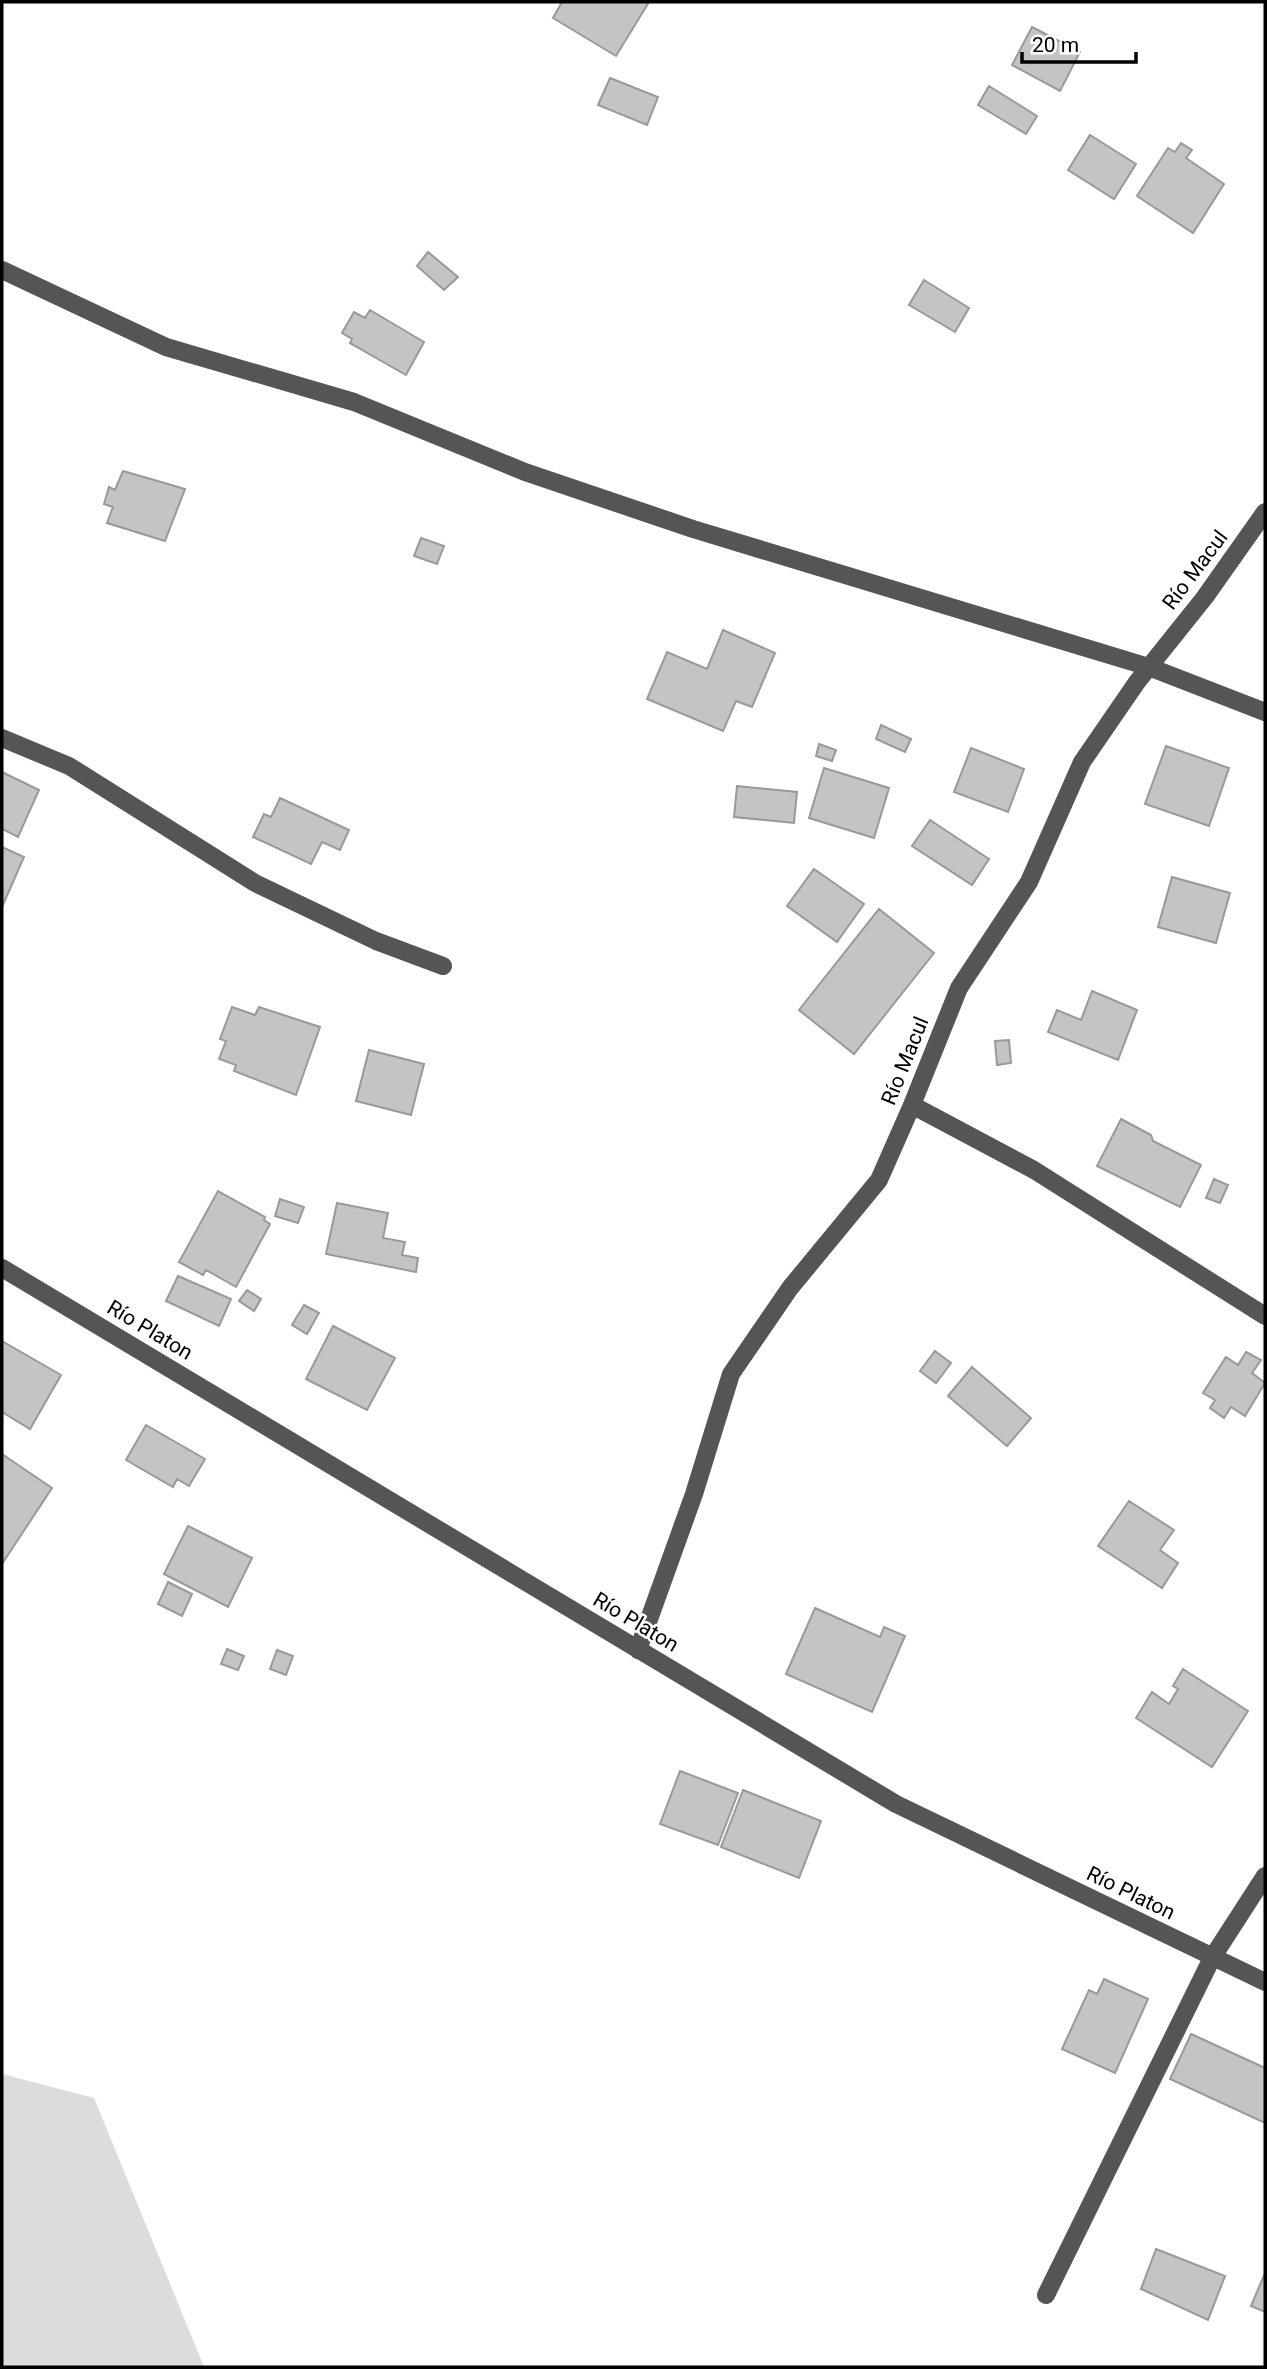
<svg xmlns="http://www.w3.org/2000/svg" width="1267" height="2369" font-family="Roboto,sans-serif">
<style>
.green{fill:#dcdcdc}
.building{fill:#c4c4c4;stroke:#999;stroke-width:2}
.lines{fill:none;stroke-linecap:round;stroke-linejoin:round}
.minor{stroke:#555;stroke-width:18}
.labels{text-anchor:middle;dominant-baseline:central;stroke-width:5;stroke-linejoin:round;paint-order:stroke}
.street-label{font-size:21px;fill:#000;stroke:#fff}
</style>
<rect width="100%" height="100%" fill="#fff"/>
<path class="green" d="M2,2074L94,2098L204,2367H2Z"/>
<path class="building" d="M562,2H649L616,56L553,18Z
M1032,27L1080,52L1060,91L1012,65Z
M610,78L658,97L647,125L598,105Z
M989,86L1037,116L1026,134L978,105Z
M1090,135L1136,164L1114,199L1068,170Z
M1181,143L1192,150L1186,158L1224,184L1193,233L1137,196L1168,148L1175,152Z
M428,252L458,277L444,290L417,266Z
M924,280L969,308L955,332L909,305Z
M370,310L424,342L406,375L350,343L352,339L342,333L354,312L365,318Z
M123,471L185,489L165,541L107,523L113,507L104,504L109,487L115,490Z
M421,538L444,546L437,564L414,556Z
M723,630L775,653L752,707L736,701L723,731L647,699L667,652L707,669Z
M881,725L911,739L905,752L876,739Z
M819,744L836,750L832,761L816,756Z
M1166,746L1229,768L1209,826L1145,804Z
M971,748L1024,769L1008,812L954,792Z
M824,768L889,788L874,838L809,818Z
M2,772L39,790L18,837L2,829Z
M737,786L797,792L794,823L734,817Z
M280,798L349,830L340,850L322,842L311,864L253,837L264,814L271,817Z
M930,820L989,859L972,885L912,846Z
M2,847L24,857L2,907Z
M814,869L864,904L837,942L787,906Z
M1172,877L1230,893L1216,943L1158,927Z
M879,909L934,953L854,1054L799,1010Z
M1092,991L1137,1010L1118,1060L1048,1032L1057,1010L1081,1020Z
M232,1007L255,1015L259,1007L320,1027L296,1095L234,1071L236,1065L219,1059L226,1041L220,1039Z
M1009,1040L1011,1063L997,1065L995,1041Z
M369,1050L424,1064L411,1115L356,1101Z
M1121,1119L1151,1135L1153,1141L1201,1165L1180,1207L1097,1166Z
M1214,1179L1228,1185L1220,1203L1206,1198Z
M218,1191L265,1217L264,1220L270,1224L236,1287L206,1270L203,1275L179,1262Z
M280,1199L304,1207L298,1223L275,1216Z
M337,1203L388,1213L383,1238L405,1242L402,1255L418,1258L416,1272L326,1254Z
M178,1276L231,1299L219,1326L166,1301Z
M247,1290L261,1299L254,1311L239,1301Z
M304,1305L319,1313L307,1334L292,1325Z
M333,1326L395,1358L367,1410L306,1379Z
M2,1341L61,1375L30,1429L2,1412Z
M935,1351L951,1363L936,1383L920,1371Z
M1246,1352L1261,1360L1252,1373L1265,1383L1245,1416L1231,1407L1224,1418L1210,1408L1215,1400L1203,1393L1226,1357L1238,1365Z
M972,1367L1031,1418L1007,1446L948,1396Z
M146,1425L205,1459L189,1486L177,1479L173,1487L126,1460Z
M2,1454L52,1488L2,1564Z
M1129,1501L1174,1530L1160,1550L1178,1563L1162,1588L1098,1546Z
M188,1526L252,1558L228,1607L164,1574Z
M168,1582L192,1594L182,1616L158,1604Z
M815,1608L880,1637L884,1627L905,1636L872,1712L786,1674Z
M227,1649L244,1656L238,1670L221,1664Z
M277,1650L293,1656L286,1675L270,1669Z
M1183,1669L1248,1711L1212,1767L1136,1718L1152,1692L1169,1704L1178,1689L1173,1686Z
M680,1771L738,1793L718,1845L660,1824Z
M743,1790L821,1821L799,1878L721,1847Z
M1104,1979L1148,1999L1115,2073L1062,2049L1089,1990L1097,1994Z
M1191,2034L1265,2068V2123L1170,2079Z
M1156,2249L1225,2276L1208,2320L1141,2289Z
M1265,2273V2312L1251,2306Z"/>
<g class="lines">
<path class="minor" d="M2,270L166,347L354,402L525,472L693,529L1149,667L1265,712
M2,738L69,766L255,883L376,941L443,966
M912,1105L1034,1170L1265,1316
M2,1268L896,1804L1265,1982
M638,1650L694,1494L731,1374L790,1288L879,1180L912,1105L959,988L1029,882L1082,762L1137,682L1205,597L1265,512
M1046,2295L1212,1958L1265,1876"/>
</g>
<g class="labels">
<g class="street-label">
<text transform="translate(1195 570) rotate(-53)">Río Macul</text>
<text transform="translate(905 1061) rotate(-68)">Río Macul</text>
<text transform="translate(150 1330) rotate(31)">Río Platon</text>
<text transform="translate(636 1622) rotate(31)">Río Platon</text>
<text transform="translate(1131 1893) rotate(26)">Río Platon</text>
</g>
</g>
<rect width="1267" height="2369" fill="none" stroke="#000000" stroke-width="7"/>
<path d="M1022 52v10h114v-10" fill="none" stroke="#000000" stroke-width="3.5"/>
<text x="1032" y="52" font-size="21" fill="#000000" stroke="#ffffff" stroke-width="5" paint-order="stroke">20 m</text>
</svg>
